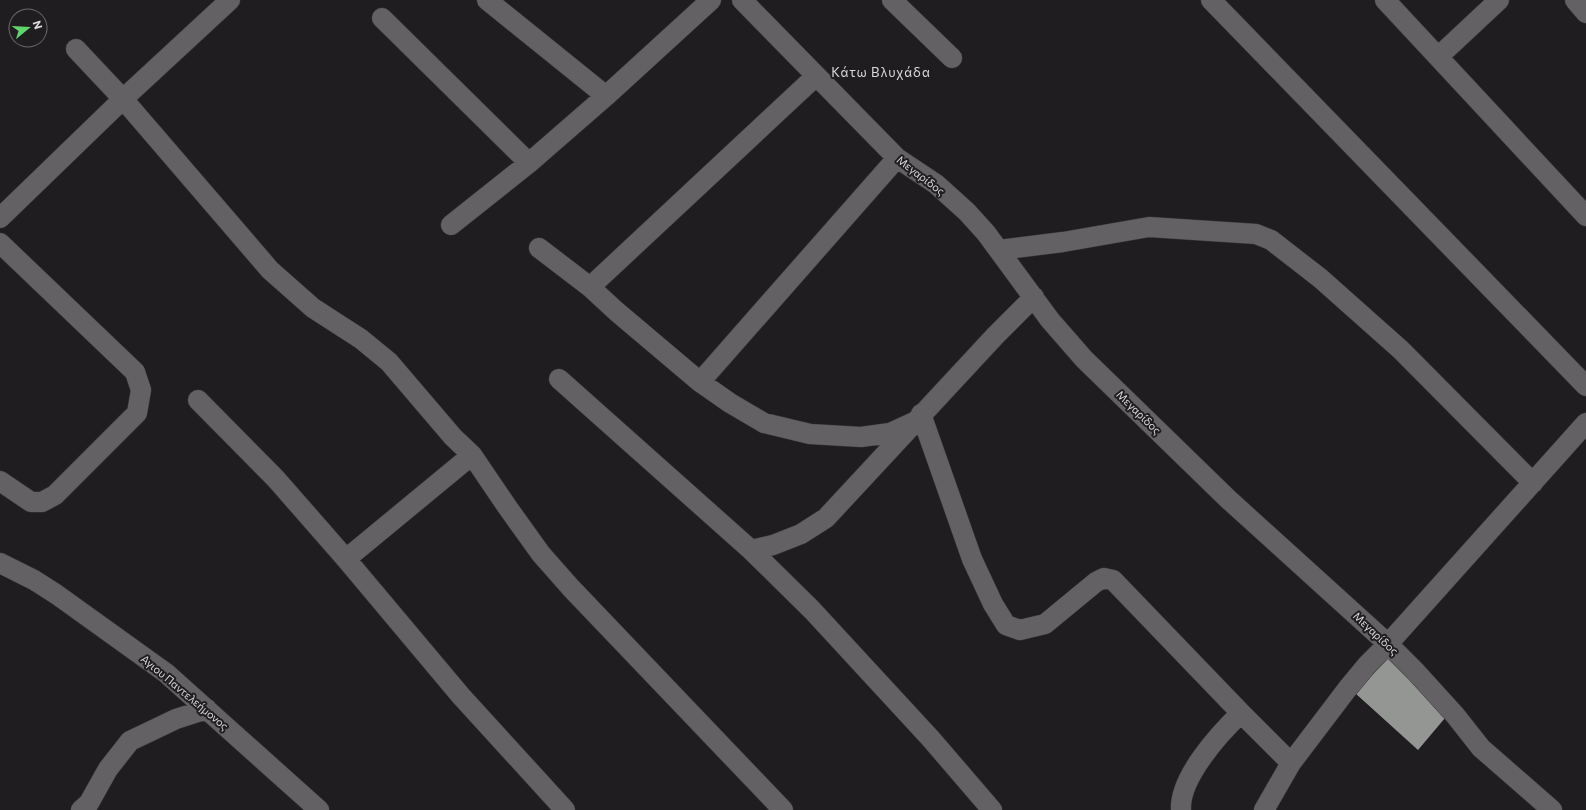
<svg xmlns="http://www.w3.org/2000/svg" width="1586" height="810" font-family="Commissioner,sans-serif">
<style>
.building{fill:#939693}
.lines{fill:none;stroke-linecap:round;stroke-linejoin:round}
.street-casing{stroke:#3b3a3c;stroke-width:21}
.street{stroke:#636164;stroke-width:20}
.labels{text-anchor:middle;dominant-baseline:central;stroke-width:4;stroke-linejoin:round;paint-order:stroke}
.street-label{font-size:11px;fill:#dbdadc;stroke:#1f1d20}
.quarter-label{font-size:13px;letter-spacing:1px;fill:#dbdadc;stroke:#1f1d20}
</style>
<rect width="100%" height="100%" fill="#1f1d20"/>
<path class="building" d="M1392,654L1445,718L1418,750L1355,693Z"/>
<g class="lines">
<defs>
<path id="street" d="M487,0L606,96
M742,0L897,158L936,184L967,212L986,233L1050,320L1084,359L1228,499L1388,644L1415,671L1455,715L1481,748L1552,810
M892,0L952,58
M1211,0L1586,386
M1385,0L1586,216
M1575,0L1586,13
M382,18L529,163
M76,49L123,99L270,270L313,308L361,339L389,362L453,437L472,455L508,508L541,554L571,588L783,810
M1438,57L1499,0
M0,218L123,99L230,0
M451,225L529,163L606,96L711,0
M0,243L135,372L141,390L137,413L55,495L42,502H31L0,481
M539,248L590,287L616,311L700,382L730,403L764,423L810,434L861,437L890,433L914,422
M999,250L1063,242L1149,227L1256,234L1271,240L1320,278L1401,350L1533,483
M590,287L816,76
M559,379L751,550L812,610L931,739L992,810
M700,382L897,158
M198,400L276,479L346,559L461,696L565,810
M921,414L972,559L993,604L1006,625L1020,630L1045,624L1096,582L1104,578L1113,580L1241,713L1291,763
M751,550L773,545L801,534L826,518L995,336L1034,297
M346,559L472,455
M0,563L34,580L56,594L166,673L319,810
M81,810L89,803L108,769L130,741L176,719L207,709
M1181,810C1179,778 1219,734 1241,713
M1264,810L1291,763L1348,688L1368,664L1388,644L1586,423"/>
</defs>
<use href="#street" class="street-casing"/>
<use href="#street" class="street"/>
</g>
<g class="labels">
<g class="street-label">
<text transform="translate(921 175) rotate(37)">Μεγαρίδος</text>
<text transform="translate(1139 412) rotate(44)">Μεγαρίδος</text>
<text transform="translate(1376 633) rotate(43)">Μεγαρίδος</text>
<text transform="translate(185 692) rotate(40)">Αγιου Παντελεήμονος</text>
</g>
<g class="quarter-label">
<text x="881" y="72">Κάτω Βλυχάδα</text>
</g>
</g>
<g transform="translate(28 28) rotate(72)"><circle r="19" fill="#1f1d20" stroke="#6a696b"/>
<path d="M0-3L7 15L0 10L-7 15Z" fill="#5fd56b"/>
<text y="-6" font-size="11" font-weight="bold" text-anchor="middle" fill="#dbdadc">N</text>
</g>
</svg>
